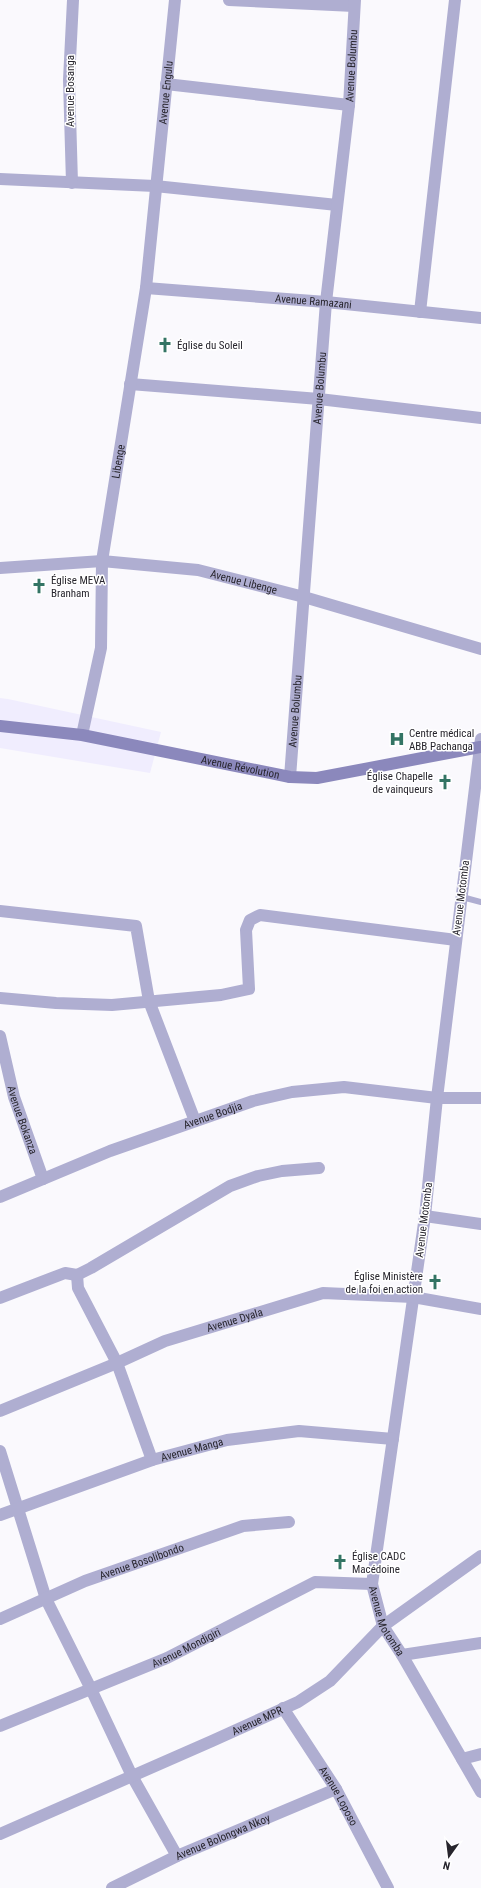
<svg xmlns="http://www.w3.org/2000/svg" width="481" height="1888" font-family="'Roboto Condensed',sans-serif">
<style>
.built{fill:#f0edfe}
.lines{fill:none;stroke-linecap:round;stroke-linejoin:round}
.lane{stroke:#afaed1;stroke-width:6}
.street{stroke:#afaed1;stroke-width:12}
.secondary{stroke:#8b88bc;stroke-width:12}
.labels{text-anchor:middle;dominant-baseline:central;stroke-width:3;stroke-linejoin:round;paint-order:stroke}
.street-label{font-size:11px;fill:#27252d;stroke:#fff}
.poi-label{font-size:11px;fill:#27252d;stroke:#fff;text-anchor:start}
</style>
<rect width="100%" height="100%" fill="#faf9fd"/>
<path class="built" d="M0,698L8,699L161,732L150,773L0,748Z"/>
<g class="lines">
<path class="lane" d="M462,897L481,902"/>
<g class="street">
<path d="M229,0L354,6"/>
<path d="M166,84L349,105"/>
<path d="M0,179L155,186L337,205"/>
<path d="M72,183L69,80L73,0"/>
<path id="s1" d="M146,288L326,302L481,318"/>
<path d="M420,312L455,0"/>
<path d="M130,384L319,399L481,418"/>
<path id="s2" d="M0,568L102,561L198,570L304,597L481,649"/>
<path id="s3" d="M82,735L101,648L102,561L146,288L175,0"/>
<path id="s4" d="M481,739L437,1098L425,1216L372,1584L383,1626L402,1655L481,1792"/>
<path id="s5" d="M290,777L326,302L349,105L355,0"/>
<path d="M0,911L136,926L149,1001L195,1121"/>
<path d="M0,998L56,1003L112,1005L221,995L249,989L246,930L250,920L260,915L456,940"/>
<path id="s6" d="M0,1036L14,1097L43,1179"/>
<path id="s7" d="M0,1197L110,1151L253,1101L292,1092L344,1087L437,1098H481"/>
<path d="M425,1216L481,1224"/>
<path d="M77,1275L91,1268L230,1186L258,1176L282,1171L319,1168"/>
<path d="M77,1275L78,1288L117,1363L152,1460"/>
<path d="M0,1298L65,1273L77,1275"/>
<path id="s8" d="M0,1411L117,1363L165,1341L323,1293L413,1297L481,1309"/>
<path d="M0,1451L46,1599L91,1689L132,1776L177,1856"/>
<path id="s9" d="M0,1515L152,1460L227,1440L299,1431L393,1439"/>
<path id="s10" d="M0,1619L85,1581L243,1526L289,1522"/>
<path d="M402,1655L481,1643"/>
<path id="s11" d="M283,1708L336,1789L388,1888"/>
<path id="s12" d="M0,1726L167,1658L315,1582L372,1584"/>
<path d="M462,1759L481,1754"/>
<path id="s13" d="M0,1834L212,1741L298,1702L330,1681L383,1626L481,1556"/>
<path id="s14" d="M112,1888L177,1856L336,1789"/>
</g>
<path class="secondary" id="s15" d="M0,726L82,735L290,777L317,778L480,747"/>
</g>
<defs>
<symbol id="church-bare" viewBox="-9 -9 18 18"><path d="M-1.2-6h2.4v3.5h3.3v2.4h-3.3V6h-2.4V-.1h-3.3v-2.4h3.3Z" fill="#337464" stroke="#fff" stroke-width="2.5" paint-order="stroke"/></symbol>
<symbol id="hospital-bare" viewBox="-9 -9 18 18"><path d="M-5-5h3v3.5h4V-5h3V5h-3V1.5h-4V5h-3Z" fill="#337464" stroke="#fff" stroke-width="2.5" paint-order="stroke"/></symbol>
</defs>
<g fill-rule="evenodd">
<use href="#church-bare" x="154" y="334" width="22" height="22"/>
<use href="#church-bare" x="28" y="575" width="22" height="22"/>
<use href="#hospital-bare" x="386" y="728" width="22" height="22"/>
<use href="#church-bare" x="434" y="771" width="22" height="22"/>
<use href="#church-bare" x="424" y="1271" width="22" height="22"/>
<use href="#church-bare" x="329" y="1551" width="22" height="22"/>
</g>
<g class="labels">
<g class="street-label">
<text stroke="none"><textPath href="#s5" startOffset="714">Avenue Bolumbu</textPath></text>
<text transform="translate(70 91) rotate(-90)">Avenue Bosanga</text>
<text stroke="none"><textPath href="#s3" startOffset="649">Avenue Engulu</textPath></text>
<text stroke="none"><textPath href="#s1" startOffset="168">Avenue Ramazani</textPath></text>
<text stroke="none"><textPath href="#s5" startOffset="390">Avenue Bolumbu</textPath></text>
<text stroke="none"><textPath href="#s3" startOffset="277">Libenge</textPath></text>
<text stroke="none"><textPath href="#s2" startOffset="246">Avenue Libenge</textPath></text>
<text stroke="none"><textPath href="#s5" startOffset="66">Avenue Bolumbu</textPath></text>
<text stroke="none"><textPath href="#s15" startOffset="244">Avenue Révolution</textPath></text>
<text transform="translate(461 898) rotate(-83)">Avenue Motomba</text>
<text stroke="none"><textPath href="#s7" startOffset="228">Avenue Bodjia</textPath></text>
<text stroke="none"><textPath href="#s6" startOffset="87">Avenue Bokanza</textPath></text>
<text transform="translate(424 1220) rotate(-83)">Avenue Motomba</text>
<text stroke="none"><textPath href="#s8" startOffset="252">Avenue Dyala</textPath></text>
<text stroke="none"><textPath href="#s9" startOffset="203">Avenue Manga</textPath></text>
<text stroke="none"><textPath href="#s10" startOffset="153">Avenue Bosolibondo</textPath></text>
<text stroke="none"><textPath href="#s4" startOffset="892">Avenue Motomba</textPath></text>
<text stroke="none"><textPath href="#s12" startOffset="202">Avenue Mondigiri</textPath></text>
<text stroke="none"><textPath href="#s13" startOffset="281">Avenue MPR</textPath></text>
<text stroke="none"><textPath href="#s11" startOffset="104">Avenue Loposo</textPath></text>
<text stroke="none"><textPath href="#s14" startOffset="122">Avenue Bolongwa Nkoy</textPath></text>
</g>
<g class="poi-label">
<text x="177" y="345">Église du Soleil</text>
<text x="51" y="580">Église MEVA<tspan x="51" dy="13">Branham</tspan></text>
<text x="409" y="733">Centre médical<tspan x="409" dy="13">ABB Pachanga</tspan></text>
<text x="433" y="776" text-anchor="end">Église Chapelle<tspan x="433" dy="13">de vainqueurs</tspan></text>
<text x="423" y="1276" text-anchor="end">Église Ministère<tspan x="423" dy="13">de la foi en action</tspan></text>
<text x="352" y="1556">Église CADC<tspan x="352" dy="13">Macédoine</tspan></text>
</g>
</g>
<g transform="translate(449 1856) rotate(194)" stroke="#ffffff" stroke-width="3" paint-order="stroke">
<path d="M0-3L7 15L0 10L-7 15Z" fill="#27252d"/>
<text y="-6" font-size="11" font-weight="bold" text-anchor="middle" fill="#27252d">N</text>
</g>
</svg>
